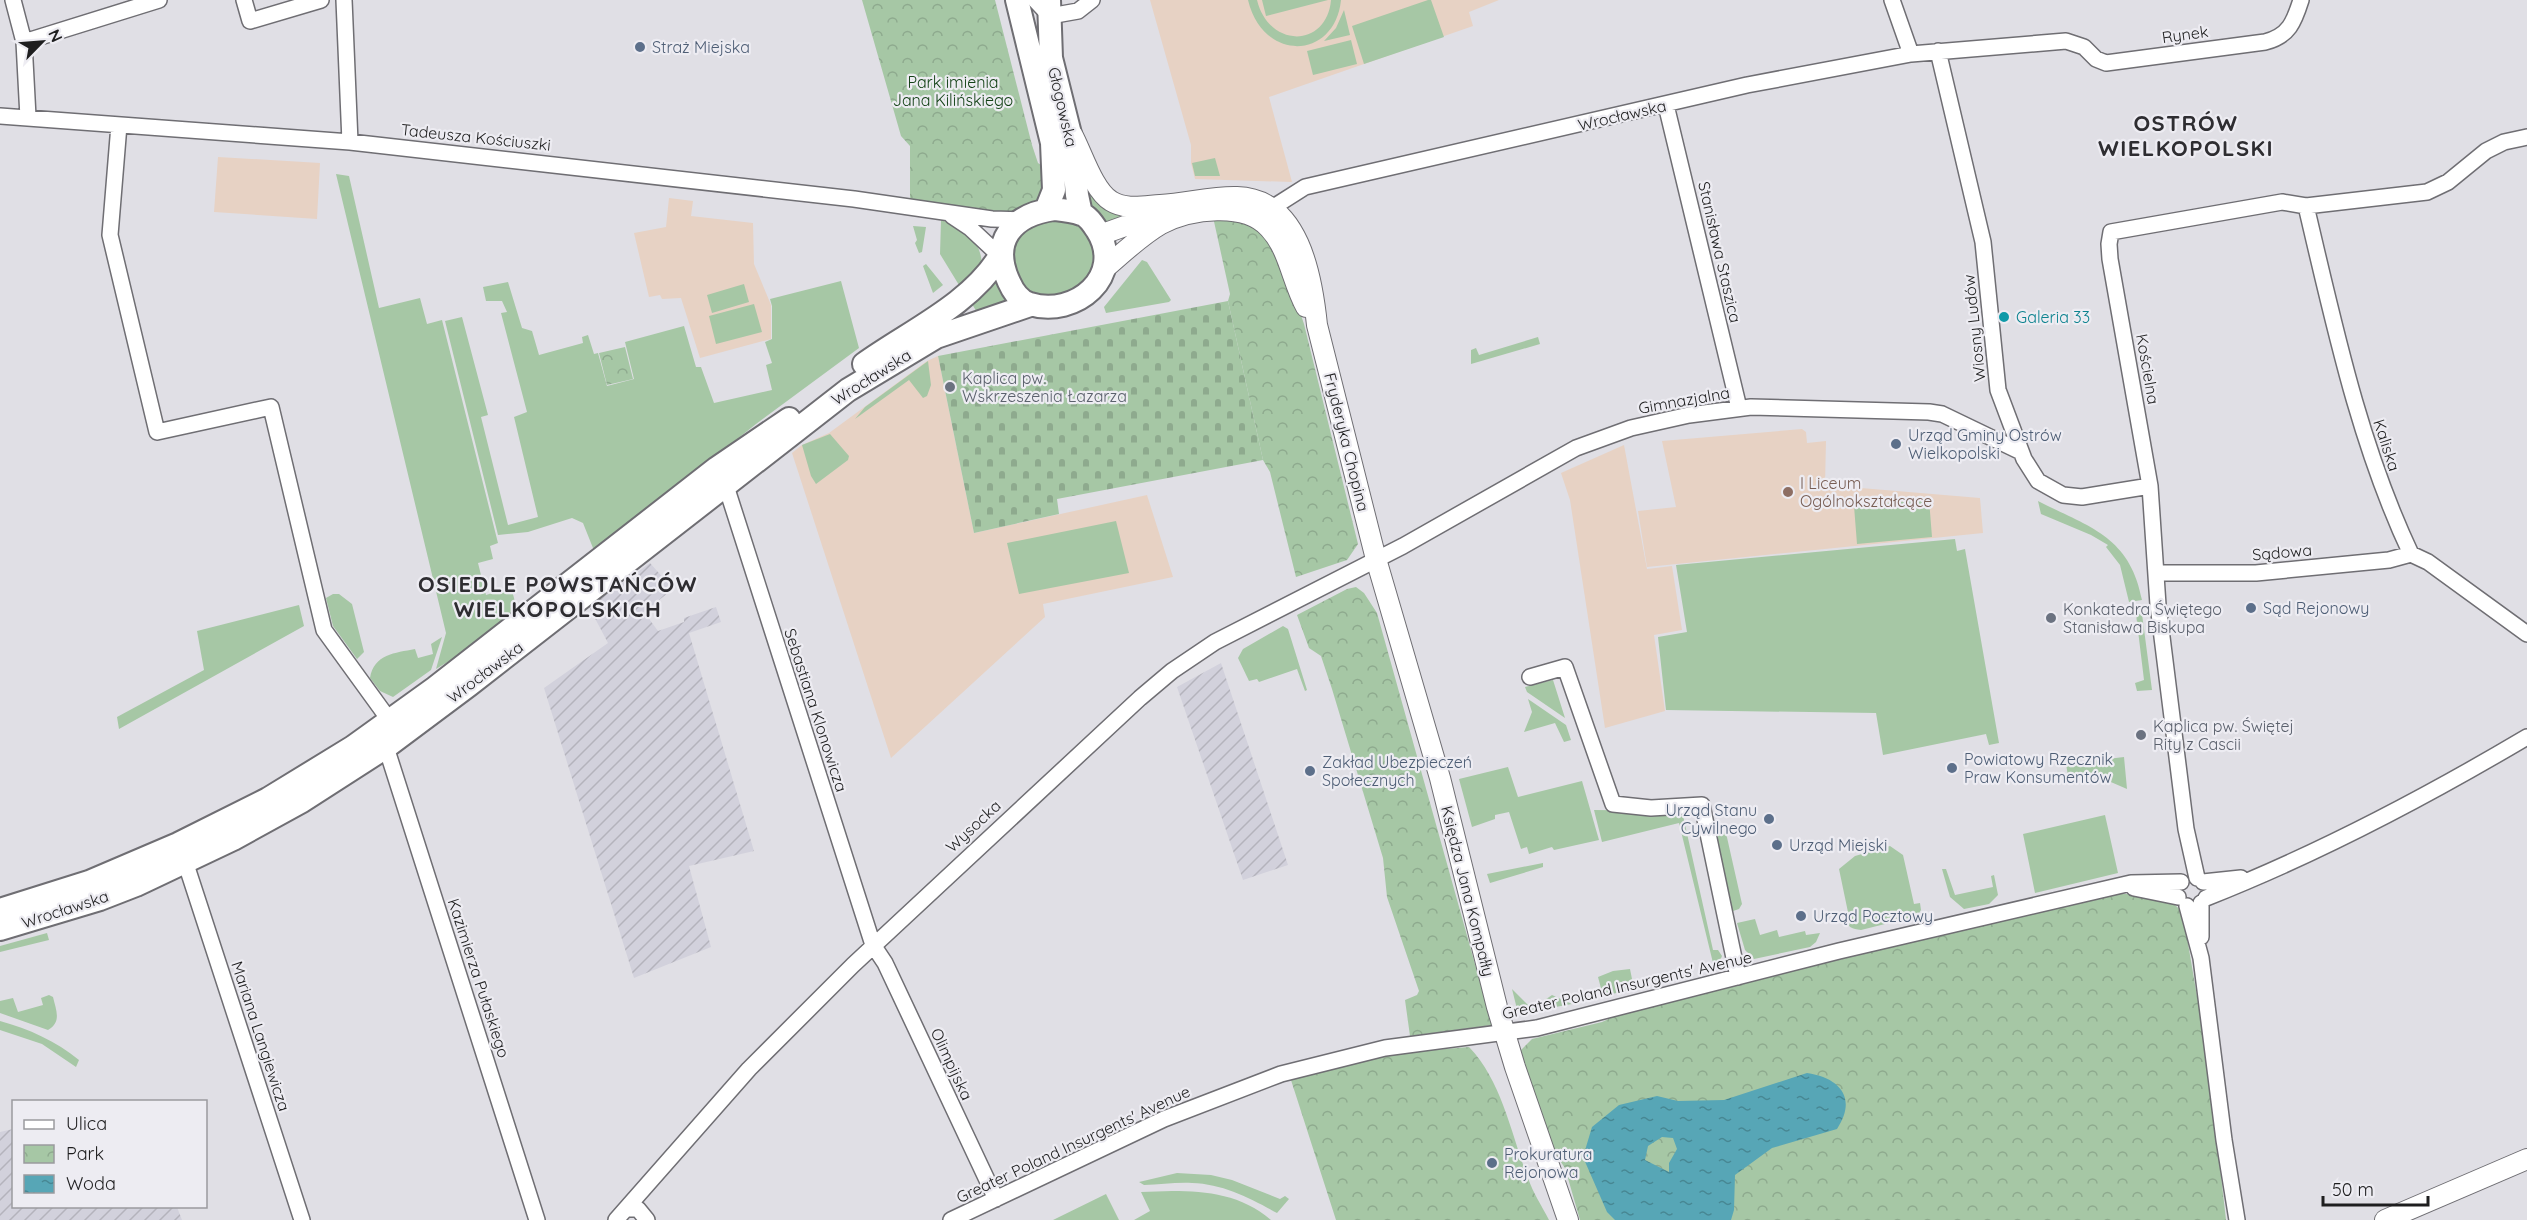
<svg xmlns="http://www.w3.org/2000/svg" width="2527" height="1220" font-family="Quicksand,sans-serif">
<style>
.industrial{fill:url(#industrial-furrows)}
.education{fill:#e7d2c4}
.green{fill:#a6c7a5}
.cemetery{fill:url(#cemetery-stones)}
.park{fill:url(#park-crowns)}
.water{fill:url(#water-ripples);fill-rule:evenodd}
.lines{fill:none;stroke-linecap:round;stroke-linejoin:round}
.minor-casing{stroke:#6f6e73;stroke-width:18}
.tertiary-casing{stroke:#6f6e73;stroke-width:22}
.secondary-casing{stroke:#6f6e73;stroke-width:26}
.minor{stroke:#fff;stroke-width:15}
.tertiary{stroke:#fff;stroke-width:20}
.secondary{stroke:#fff;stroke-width:22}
.service-dot{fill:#5c6f8a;stroke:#edecf2;stroke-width:2}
.culture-dot{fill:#0f9aa8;stroke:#edecf2;stroke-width:2}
.worship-dot{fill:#6b7280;stroke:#edecf2;stroke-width:2}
.education-dot{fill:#8d6e63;stroke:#edecf2;stroke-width:2}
.labels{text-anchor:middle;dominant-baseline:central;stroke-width:4.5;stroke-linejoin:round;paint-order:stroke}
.street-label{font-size:16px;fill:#1e1e1f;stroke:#edecf2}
.service-label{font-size:16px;fill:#4e5e75;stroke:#edecf2;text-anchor:start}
.park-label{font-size:16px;fill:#134216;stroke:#edecf2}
.culture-label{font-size:16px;fill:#0d838f;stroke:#edecf2;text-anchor:start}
.worship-label{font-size:16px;fill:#5b616d;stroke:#edecf2;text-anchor:start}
.education-label{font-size:16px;fill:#785e54;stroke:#edecf2;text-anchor:start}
.district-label{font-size:22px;font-weight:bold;letter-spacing:1.5px;fill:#2e2d31;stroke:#edecf2}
</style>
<defs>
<pattern id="industrial-furrows" width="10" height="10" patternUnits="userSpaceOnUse" patternTransform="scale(1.5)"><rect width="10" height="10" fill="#d2d1dc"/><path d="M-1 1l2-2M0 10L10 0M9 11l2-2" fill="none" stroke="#b4b3bc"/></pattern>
<pattern id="cemetery-stones" width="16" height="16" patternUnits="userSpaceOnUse" patternTransform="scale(1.5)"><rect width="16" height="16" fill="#a6c7a5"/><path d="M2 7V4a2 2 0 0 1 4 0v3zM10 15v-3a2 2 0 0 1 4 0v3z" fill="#8eaa8e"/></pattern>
<pattern id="park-crowns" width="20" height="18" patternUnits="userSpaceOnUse" patternTransform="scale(1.5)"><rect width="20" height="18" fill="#a6c7a5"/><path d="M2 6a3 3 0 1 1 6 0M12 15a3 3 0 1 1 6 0" fill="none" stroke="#8eaa8e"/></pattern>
<pattern id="water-ripples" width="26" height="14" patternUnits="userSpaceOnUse" patternTransform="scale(1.5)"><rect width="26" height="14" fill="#57a6b6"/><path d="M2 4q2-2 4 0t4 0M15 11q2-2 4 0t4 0" fill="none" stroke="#478793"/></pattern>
</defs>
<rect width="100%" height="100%" fill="#e0dfe5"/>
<path class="industrial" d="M650,563L673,589L644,612L658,631L684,622V618L716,607L721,622L689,633L754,851L689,866L711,947L634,978L544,688L608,643L589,607Z
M1221,663L1288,865L1243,880L1177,687Z
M13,1129L14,1206L177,1207L182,1220H0V1132Z"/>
<path class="education" d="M1150,0H1499L1469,12L1473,26L1269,97L1292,182L1195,179L1191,163V145Z
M218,157L320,163L317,219L214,212Z
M669,198L693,201L691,216L753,223L754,264L771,305V339L700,358L681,298L662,299L660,295L649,297L634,233L666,227Z
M938,356L974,533L1147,495L1173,577L1043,604L1045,617L891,758L792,453L802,445L829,433L927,361Z
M1802,429L1806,432L1807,443L1826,441L1825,485L1980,498L1983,533L1647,567L1638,511L1676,507L1662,441Z
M1624,445L1647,569L1672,566L1682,630L1654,635L1665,711L1605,728L1570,500L1561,473Z"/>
<path class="green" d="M1248,0H1257C1269,49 1327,48 1331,0H1341C1335,60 1263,63 1248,0Z
M1262,0H1328L1266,16Z
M1428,0H1431L1444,37L1364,64L1352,26Z
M1344,10L1350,35L1324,41L1336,28Z
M1351,40L1357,64L1313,75L1307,51Z
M1215,158L1220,176H1195L1192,163Z
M336,174L349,176L379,308L420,298L427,324L442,320L498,543L490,546L493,559L478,563L486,595L511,587L517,609L464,652L436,669L446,633Z
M1088,179L1120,214L1122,222L1109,223C1090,212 1088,199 1088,179Z
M1054,217C1061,219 1070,220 1076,223C1102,237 1097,281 1071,292C1055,298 1038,294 1021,292C1015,270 1003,245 1028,230C1036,224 1045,223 1054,217Z
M941,220C964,228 985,243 981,269L962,290L940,254Z
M913,226L926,227L922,252L919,253L915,243L917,240Z
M1142,260L1147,262L1171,300L1169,302L1106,313L1104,307Z
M926,264L943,285L933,293L923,266Z
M996,272L1014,302L978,314L969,299Z
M841,281L859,348L756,424L595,553L583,523L572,518L528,532L498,535L445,321L462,317L488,415L481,417L508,525L538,517L514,417L527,412L501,313L507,312L502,301H486L483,287L508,282L522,328L532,331L539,355L583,343L582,337L588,335L594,354L598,353L607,386L634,379L625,342L684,326L696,367H701L714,403L772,390L766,365L772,363L765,342L772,339V306L770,299Z
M744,284L749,302L712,313L707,295Z
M754,304L762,332L716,344L709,316Z
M1538,337L1540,344L1471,364V350L1476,348L1479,355Z
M928,361L931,385L927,396L923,398L909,380L855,419L865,407Z
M830,434L849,456L848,460L816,484L811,476L802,445Z
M1929,499L1932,537L1857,544L1854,506Z
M2038,501C2089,527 2130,536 2142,600L2129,602L2120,565L2106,547L2108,545L2091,535L2041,514Z
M1116,521L1129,573L1019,594L1007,543Z
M1955,539L1957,551L1965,549L1999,743L1989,745L1986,734L1883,755L1876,713L1666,710L1658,637L1687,632L1676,565Z
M333,594H339L352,604L364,652L357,659L333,626L326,598Z
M299,605L304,626L119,729L117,717L204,670L197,631Z
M2136,614H2142L2152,690L2137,691L2135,683L2144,680Z
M1283,626L1288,629L1307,690L1305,691L1297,669L1259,682L1257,679L1249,681L1238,658L1243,649Z
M442,637L431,670L393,697L380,691L370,678C374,654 395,653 415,649L418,658L433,654L431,644Z
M1553,680L1565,718L1527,692L1525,687Z
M1528,699L1566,725L1571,740L1564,742L1555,723L1524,732L1532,712Z
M2124,757L2127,789L2090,773L2068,776L2066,764Z
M1508,767L1518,797L1582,781L1599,840L1554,850L1552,847L1529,854L1527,847L1521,849L1509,812L1495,815V819L1472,827L1459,779Z
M1594,810L1682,811L1713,950H1718L1722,956L1719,963H1713L1679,823L1602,842Z
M2105,815L2118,873L2035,893L2023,834Z
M1726,833L1742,904L1739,909L1730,912L1717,835Z
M1890,846L1903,855L1914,904L1920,903L1921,910L1917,916L1861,930C1852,929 1848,927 1844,919L1849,917L1839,869L1855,856Z
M1543,863V867L1490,883L1487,874Z
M1942,869H1946L1955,895L1993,887L1991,876L1994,875L1998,895L1989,904L1964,909L1950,897Z
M1755,919L1760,935L1777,930L1779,937L1805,931L1806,935L1820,933L1816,942L1810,947L1754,959L1745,950L1737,923Z
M47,933L49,940L0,952V946Z
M1630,969L1634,989L1603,996L1598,977L1613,971Z
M1512,989L1532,1009L1552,995L1572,1004L1523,1013L1517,1009Z
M49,995L53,997C56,1010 62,1022 48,1030L0,1013V1001L13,998L18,1012L43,1005L41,998Z
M0,1021C29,1029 56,1041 79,1060L76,1067L42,1044L0,1030Z
M1177,1173L1211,1175L1232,1180L1280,1199L1285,1196L1289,1199L1277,1213C1250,1198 1223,1184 1192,1183C1176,1182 1160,1185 1144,1185L1139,1182Z
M1172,1191C1208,1191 1242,1195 1271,1220H1134L1150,1211L1141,1192Z
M1106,1194L1119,1220H1053Z"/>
<path class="cemetery" d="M1228,301L1263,460L1057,499L1059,514L974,533L938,356Z"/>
<path class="park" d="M862,0H995L1032,145L1038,163L1047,169L1043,191L1039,198L1031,204L1008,213L910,202V146L901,136Z
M1228,216L1265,231L1289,279L1304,324L1358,544L1347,560L1296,577L1270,472L1263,460L1228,301L1230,294L1213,217Z
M625,347L633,379L607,385L599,353Z
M1356,587L1364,593L1377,613L1492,1025L1410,1036L1405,1000L1417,995L1419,991L1387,897L1383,858L1332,689L1321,656L1309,648L1297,615L1347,589Z
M2116,894C2137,894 2171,893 2183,914L2208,1061L2226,1220H1580L1565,1168L1550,1146L1522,1059L1521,1050L1532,1039L1602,1022L1628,1010Z
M1469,1047C1502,1081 1511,1134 1528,1178C1533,1193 1542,1206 1549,1220H1336L1290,1077L1387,1054Z"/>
<path class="water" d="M1807,1073C1841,1078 1857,1099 1837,1129L1772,1148L1735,1175L1734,1210L1731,1220H1615L1607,1212L1583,1157L1592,1127L1619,1105L1657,1096L1678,1101L1724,1100ZM1662,1137L1673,1138L1677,1149L1669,1163V1172L1645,1160L1648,1146Z"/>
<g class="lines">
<defs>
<path id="minor" d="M13,0L24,42L28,117
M244,0L250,21L321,0
M344,0L350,142
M1035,0L1050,16L1078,11L1092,0
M1892,0L1911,54
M24,42L159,0
M1938,51L1983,242L1998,390L2024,459L2038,481L2063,495L2082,497L2150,486
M1666,105L1739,408
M0,116L350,142L854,199L992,219L1023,220
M119,125L110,235L157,432L271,407L324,630L390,721L386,747L537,1220
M2306,206C2334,324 2359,444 2411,554L2428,562L2527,634
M1272,208L1305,187L1747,85L1911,54L2066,41L2084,47L2096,59L2106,63L2265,42C2289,36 2294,22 2301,0
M952,216L970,228L1000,256
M726,486L873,945L885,963L996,1199
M2156,573H2256L2389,560L2411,554
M1530,677L1565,667L1613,804L1651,808L1702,805L1738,977
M183,855L302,1220
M2197,878L2186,829L2158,605L2150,486L2110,259L2109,244L2111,232L2282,202L2306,206L2427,192L2448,182L2486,151L2504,142L2527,137
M2203,882L2241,878
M2134,888L2178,897
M2206,898C2318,854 2424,798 2527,737
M2187,906L2201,958L2224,1140L2237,1220
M2201,937V903
M626,1209H638L647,1220
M616,1220L749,1069L853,965L1140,698L1172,671L1215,642L1403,546L1576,448L1631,428L1689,415L1751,407L1929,412L1942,414L2021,452
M951,1220L1164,1119L1281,1074L1385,1048L1537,1028L1839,951L2131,883L2181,882"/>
<path id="tertiary" d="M1072,134C1082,152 1093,190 1111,201C1125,210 1144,206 1160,205C1186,204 1212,196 1237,197C1299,199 1312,276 1317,325L1376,559L1440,778L1497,1007L1515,1067L1568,1220
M1100,235L1164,212
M1103,270C1122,254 1140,236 1161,224C1190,209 1245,201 1269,228C1289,249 1292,282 1306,307
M2385,1220L2527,1159"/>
<path id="secondary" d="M1017,0L1052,143L1054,190L1046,210
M1049,0L1051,58L1072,142L1077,195L1081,214
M1054,209C1063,210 1073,211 1081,214C1088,216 1093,224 1097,230C1126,276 1075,318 1030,304C1019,301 1013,291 1009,282C990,241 1012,215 1054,209Z
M864,364C910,331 970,305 1000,256
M0,910L89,882L178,844L268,799L353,747L435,688L717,468L789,419
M0,929L100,899L136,885L233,839L302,801L386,747L469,685L848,390L936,337L1030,305"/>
</defs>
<use href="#minor" class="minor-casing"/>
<use href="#tertiary" class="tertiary-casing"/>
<use href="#secondary" class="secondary-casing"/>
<use href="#minor" class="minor"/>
<use href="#tertiary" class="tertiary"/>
<use href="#secondary" class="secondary"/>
</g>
<g class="service-dot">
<circle cx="640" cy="47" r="6"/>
<circle cx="1896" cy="444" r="6"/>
<circle cx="2251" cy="608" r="6"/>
<circle cx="1952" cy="768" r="6"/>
<circle cx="1310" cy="771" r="6"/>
<circle cx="1769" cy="819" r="6"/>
<circle cx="1777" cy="845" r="6"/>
<circle cx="1801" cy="916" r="6"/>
<circle cx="1492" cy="1163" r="6"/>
</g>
<circle class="culture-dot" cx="2004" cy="317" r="6"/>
<g class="worship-dot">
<circle cx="950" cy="387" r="6"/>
<circle cx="2051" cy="618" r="6"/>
<circle cx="2141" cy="735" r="6"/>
</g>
<circle class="education-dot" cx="1788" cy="492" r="6"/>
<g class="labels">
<g class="street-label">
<text transform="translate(2185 34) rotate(-8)">Rynek</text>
<text transform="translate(1063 107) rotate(77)">Głogowska</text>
<text transform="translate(1622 115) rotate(-13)">Wrocławska</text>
<text transform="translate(476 137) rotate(6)">Tadeusza Kościuszki</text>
<text transform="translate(1720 252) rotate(77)">Stanisława Staszica</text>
<text transform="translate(1974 328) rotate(-96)">Wiosny Ludów</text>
<text transform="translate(2148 369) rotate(80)">Kościelna</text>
<text transform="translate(871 377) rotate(-32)">Wrocławska</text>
<text transform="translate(1684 400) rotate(-10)">Gimnazjalna</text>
<text transform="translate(1347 442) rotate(76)">Fryderyka Chopina</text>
<text transform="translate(2387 445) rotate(72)">Kaliska</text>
<text transform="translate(2282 552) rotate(-5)">Sądowa</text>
<text transform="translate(485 672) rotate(-37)">Wrocławska</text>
<text transform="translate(816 710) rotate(72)">Sebastiana Klonowicza</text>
<text transform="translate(973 826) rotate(-43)">Wysocka</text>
<text transform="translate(1468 891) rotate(76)">Księdza Jana Kompałły</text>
<text transform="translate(65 909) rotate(-18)">Wrocławska</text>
<text transform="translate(479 978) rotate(72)">Kazimierza Pułaskiego</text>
<text transform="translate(1627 985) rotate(-13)">Greater Poland Insurgents' Avenue</text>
<text transform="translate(261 1036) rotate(72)">Mariana Langiewicza</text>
<text transform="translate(952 1064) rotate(65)">Olimpijska</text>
<text transform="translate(1073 1144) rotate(-25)">Greater Poland Insurgents' Avenue</text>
</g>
<g class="service-label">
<text x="652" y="47">Straż Miejska</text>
<text x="1908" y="435">Urząd Gminy Ostrów<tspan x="1908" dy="18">Wielkopolski</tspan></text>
<text x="2263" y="608">Sąd Rejonowy</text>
<text x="1964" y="759">Powiatowy Rzecznik<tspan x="1964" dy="18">Praw Konsumentów</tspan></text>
<text x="1322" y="762">Zakład Ubezpieczeń<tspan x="1322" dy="18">Społecznych</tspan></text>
<text x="1757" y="810" text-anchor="end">Urząd Stanu<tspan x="1757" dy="18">Cywilnego</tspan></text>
<text x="1789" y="845">Urząd Miejski</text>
<text x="1813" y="916">Urząd Pocztowy</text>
<text x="1504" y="1154">Prokuratura<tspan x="1504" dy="18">Rejonowa</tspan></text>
</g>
<g class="park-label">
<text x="953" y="82">Park imienia<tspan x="953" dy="18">Jana Kilińskiego</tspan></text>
</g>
<g class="culture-label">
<text x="2016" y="317">Galeria 33</text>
</g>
<g class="worship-label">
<text x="962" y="378">Kaplica pw.<tspan x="962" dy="18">Wskrzeszenia Łazarza</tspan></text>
<text x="2063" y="609">Konkatedra Świętego<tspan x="2063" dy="18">Stanisława Biskupa</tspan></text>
<text x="2153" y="726">Kaplica pw. Świętej<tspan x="2153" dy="18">Rity z Cascii</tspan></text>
</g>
<g class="education-label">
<text x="1800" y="483">I Liceum<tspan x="1800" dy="18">Ogólnokształcące</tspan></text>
</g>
<g class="district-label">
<text x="2186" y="123">OSTRÓW<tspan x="2186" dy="25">WIELKOPOLSKI</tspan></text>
<text x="558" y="584">OSIEDLE POWSTAŃCÓW<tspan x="558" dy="25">WIELKOPOLSKICH</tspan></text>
</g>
</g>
<rect x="12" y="1100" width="195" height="108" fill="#edecf2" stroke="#9a9a9e" stroke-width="1.5"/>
<rect x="24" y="1120" width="30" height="9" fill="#ffffff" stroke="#9a9a9e" stroke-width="1.5"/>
<text x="66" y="1130" font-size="18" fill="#1e1e1f">Ulica</text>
<rect x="24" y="1145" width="30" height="18" fill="url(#park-crowns)" stroke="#9a9a9e" stroke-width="1.5"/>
<text x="66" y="1160" font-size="18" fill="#1e1e1f">Park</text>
<rect x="24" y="1175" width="30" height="18" fill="url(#water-ripples)" stroke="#9a9a9e" stroke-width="1.5"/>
<text x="66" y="1190" font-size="18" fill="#1e1e1f">Woda</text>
<g transform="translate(42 42) rotate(65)" stroke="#edecf2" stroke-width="4.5" paint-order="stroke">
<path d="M0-4.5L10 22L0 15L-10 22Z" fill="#1e1e1f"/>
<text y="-9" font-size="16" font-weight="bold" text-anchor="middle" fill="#1e1e1f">N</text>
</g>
<path d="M2323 1196v9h105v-9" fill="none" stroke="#1e1e1f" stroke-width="3"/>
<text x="2332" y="1196" font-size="18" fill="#1e1e1f" stroke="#edecf2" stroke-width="4.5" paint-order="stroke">50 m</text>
</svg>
